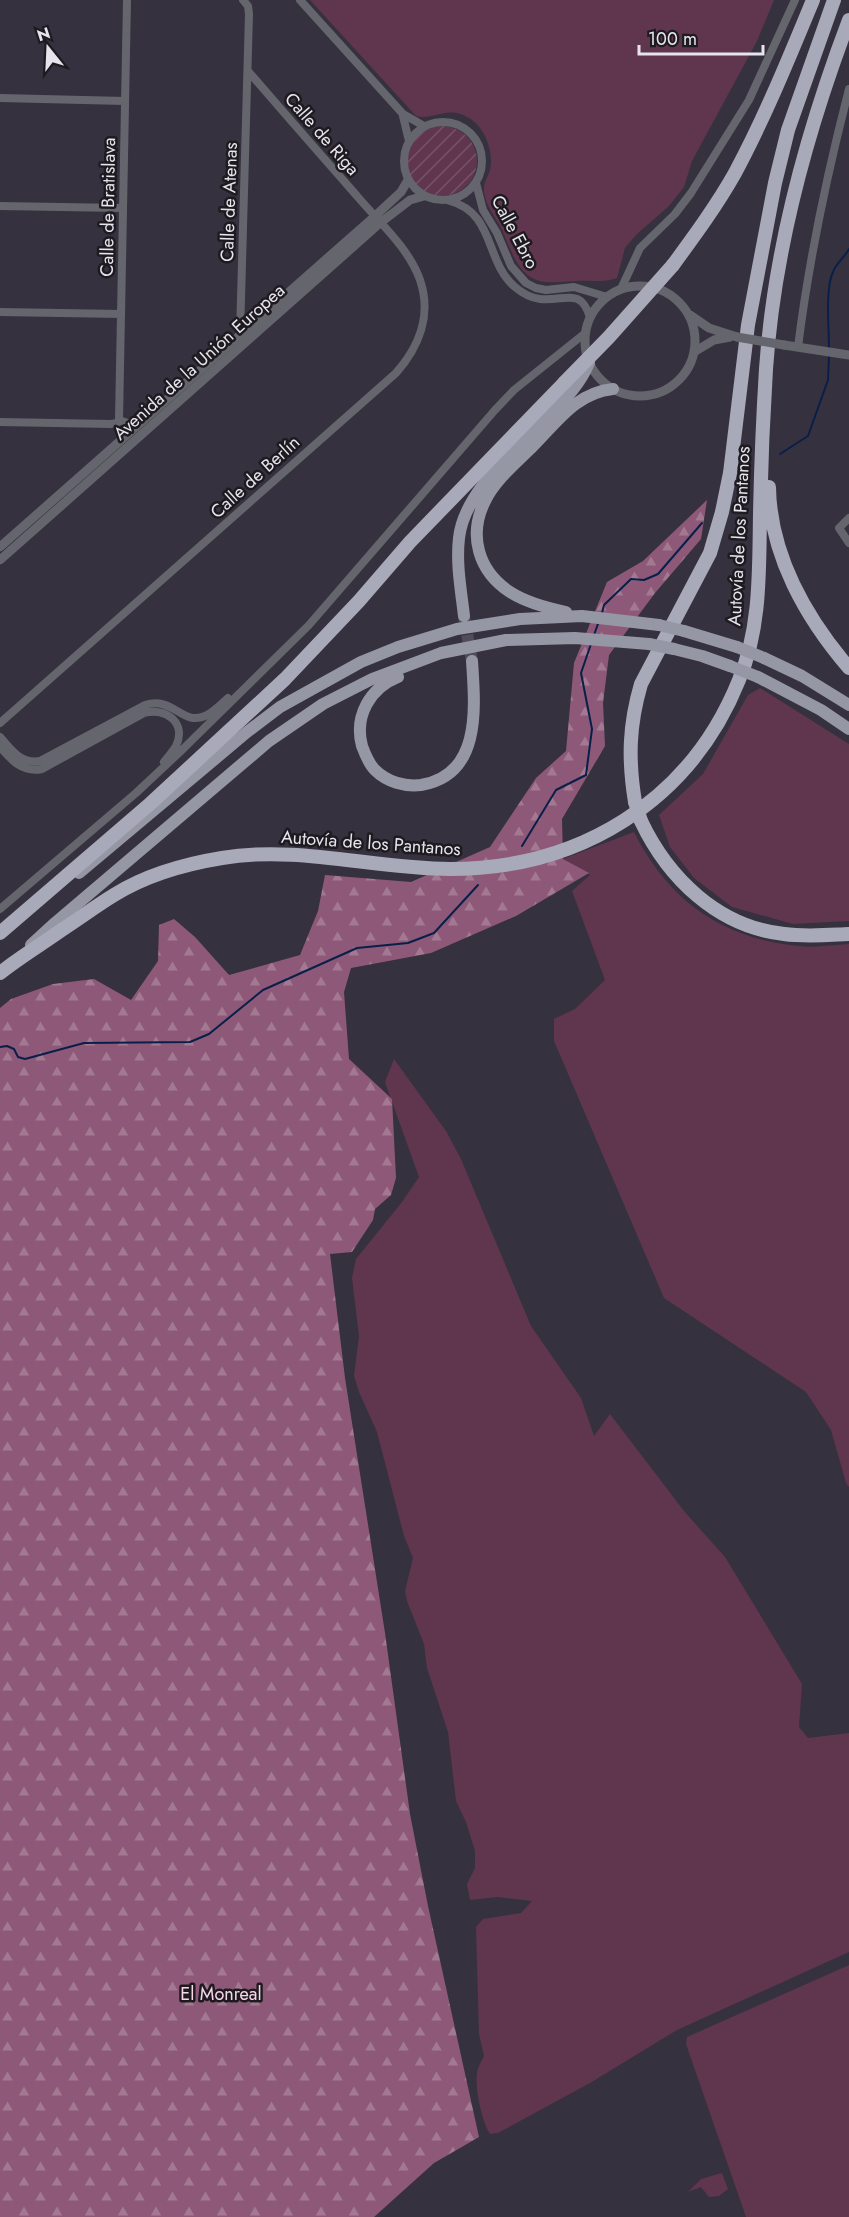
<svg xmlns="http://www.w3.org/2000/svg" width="849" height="2217" font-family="Jost,sans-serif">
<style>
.grass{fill:#5f364e}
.forest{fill:url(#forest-firs)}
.garden{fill:url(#garden-furrows)}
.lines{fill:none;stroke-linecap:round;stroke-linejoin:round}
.stream{stroke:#082049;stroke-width:2}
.primary-tunnel{stroke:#514c58;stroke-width:12;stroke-dasharray:12 6;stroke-linecap:butt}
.minor{stroke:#65666d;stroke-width:8}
.tertiary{stroke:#65666d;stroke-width:9}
.primary{stroke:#9597a4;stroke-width:12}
.motorway{stroke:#a8aaba;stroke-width:14}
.tertiary-bridge{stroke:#65666d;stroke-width:9}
.primary-bridge{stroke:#9597a4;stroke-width:12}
.motorway-bridge{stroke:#a8aaba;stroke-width:14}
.labels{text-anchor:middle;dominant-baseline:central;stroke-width:5;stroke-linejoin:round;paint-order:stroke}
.street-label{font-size:18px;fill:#e7e4ed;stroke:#1d1b20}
.park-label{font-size:18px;fill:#f9d7e9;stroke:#1d1b20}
</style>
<defs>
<pattern id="forest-firs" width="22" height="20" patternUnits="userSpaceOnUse" patternTransform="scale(1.5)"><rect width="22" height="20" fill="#8e5978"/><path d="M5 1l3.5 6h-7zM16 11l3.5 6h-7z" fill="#a37992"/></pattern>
<pattern id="garden-furrows" width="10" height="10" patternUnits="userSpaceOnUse" patternTransform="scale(1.5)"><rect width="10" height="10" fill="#5f364e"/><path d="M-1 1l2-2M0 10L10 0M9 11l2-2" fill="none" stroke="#765368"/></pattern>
</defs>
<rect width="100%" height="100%" fill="#36313e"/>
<path class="grass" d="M310,0H774L757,41L692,161L684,187L669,206L637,234L625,248L617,278C603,283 590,280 576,281C566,281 549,284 540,281C517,276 510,246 501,228C495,216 485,205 484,191C483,183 488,177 490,170C494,154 486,130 472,120C448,103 435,121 416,116Z
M760,688L849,744V921L793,924L732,907L694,878L670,847L659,815L703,774L748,695Z
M634,832C668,900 722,939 799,946C815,948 833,945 849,944V1487L846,1483L831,1430L806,1392L664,1298L554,1041V1019L575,1009L605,980L572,891L590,875L563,859Z
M394,1059L446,1131L461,1159L531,1326L581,1398L594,1436L610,1414L684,1511L725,1557L802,1684L799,1727L808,1738L849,1733V1952L677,2030L590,2083L498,2133L490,2134C482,2122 473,2083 478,2069C479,2065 482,2060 484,2056L479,2034L476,1927L483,1919L521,1913L532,1901L497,1897L470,1900L467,1884L475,1868V1851L466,1822L456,1801L448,1732L427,1668L424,1644L407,1601L405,1591L413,1558L404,1536L377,1432L359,1392L354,1376L359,1336L352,1278L356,1259L402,1202L419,1177L385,1082Z
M849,1965V2217H746L686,2044L687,2037Z
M722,2173L728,2189L719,2196L709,2197L701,2187L688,2192L701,2179Z"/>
<path class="forest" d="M707,500L701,539L655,593L609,655L603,703L605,746L562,819L563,859L589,873L516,916L431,953L351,968L344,992L349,1059L392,1099L396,1178L391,1195L375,1209L373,1220L352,1252L330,1254L345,1378L385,1633L410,1814L428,1906L479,2137L434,2163L374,2217H0V1008L11,999L53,984L94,979L131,1000L158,961L159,925L174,919L195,937L229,975L300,955L318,911L325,875L411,882L490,847L536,778L566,751L574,663L607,582L643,561Z"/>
<path class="garden" d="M407 161a35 35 0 1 1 70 0a35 35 0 1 1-70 0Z"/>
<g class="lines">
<path class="stream" d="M829,348C829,328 825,289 833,272C836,263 845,257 849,249
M780,454L808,436L828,380L829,356
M602,613L604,605L631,579L644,580L658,574L702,523
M594,635L599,621
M522,846L556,790L586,775L592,729L581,673L591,644
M0,1047L7,1046L14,1049L18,1057L25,1059L84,1043L190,1042L209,1034L263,990L357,948L408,943L434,933L478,885"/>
<path class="primary-tunnel" d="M464,617L472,661"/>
<path class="minor" d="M300,0L403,114L424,126
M0,98L125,101
M403,116L409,141
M404 161a39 39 0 1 1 78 0a39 39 0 1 1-78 0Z
M476,183L483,210L497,233L511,266L526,283L536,288L546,290L574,287L607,297
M450,201C495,213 485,262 515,287C522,293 532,298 540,299C564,302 580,286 590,317
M0,206L123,208
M621,289L640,248L675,214L691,193L749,100L795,0
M0,312L121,314
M240,334L249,14L248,6L243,0
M798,347C809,259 827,174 849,89
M119,420L136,426
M0,422L111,424L117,423L119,420L127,0
M849,518L839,528L849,543
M0,723L396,373C419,347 432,315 420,280C409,248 378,221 357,196C320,154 284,113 248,71
M0,737C12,750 20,764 40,761L145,705C173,696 182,726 205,716C214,712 221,704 228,698
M0,747C12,761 23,773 42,769L144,713C166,707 187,723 176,746C173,751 168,757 164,762
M0,909L136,793L183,749L309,625L495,410L514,390L584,334"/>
<path class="tertiary" d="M585 341a55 55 0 1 1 110 0a55 55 0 1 1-110 0Z
M690,315L709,328L737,337
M784,345L849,355
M694,352L714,340L730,337
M0,547L374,217L401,192L408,180
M0,560L380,223L410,200L424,196"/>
<path class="primary" d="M566,612C547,608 527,603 510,592C478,571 468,535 485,501C495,480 517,462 533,446C558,421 576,393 613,389
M464,616C461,590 456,564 459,538C464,492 514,452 544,420C562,402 579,387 589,363
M684,631L737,647
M674,649L702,656L730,666
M764,658L802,676L849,705
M398,677C370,688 354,716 362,746C365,754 369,764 375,770C387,782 405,787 421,785C482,775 475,707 472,661
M758,677L821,710L849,729
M79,873L247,732L280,707L361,662L398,647L457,629L520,619L582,616L659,625
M31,945L55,923L269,741L323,704L372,679L441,653L506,640L575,638L649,644"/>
<path class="motorway" d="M673,265C695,235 717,205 735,173C765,117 789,58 813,0
M769,487C770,555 806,618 849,668
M635,802C628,759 629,725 641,684L710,553L722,512L730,473L748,325L775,183L788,130L834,0
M641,821C668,878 718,927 784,934C806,937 827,935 849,934
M0,933L151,803L285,679L359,601L410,542L564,383
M0,973C20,957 42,944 63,929C80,918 96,906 114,895C146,875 185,864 222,858C298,845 374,869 450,869C579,869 690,802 739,680C761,628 759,570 760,514C761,466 763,417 766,369C774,250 807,131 849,20"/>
<path class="tertiary-bridge" d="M737,337L784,345"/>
<path class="primary-bridge" d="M659,625L684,631
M649,644L674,649
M737,647L764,658
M730,666L758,677"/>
<path class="motorway-bridge" d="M564,383L609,337L673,265
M635,802L641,821"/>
</g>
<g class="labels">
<g class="street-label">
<text transform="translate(322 134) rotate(49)">Calle de Riga</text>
<text transform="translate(229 202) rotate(-88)">Calle de Atenas</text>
<text transform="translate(108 207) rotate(-89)">Calle de Bratislava</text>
<text transform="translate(515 232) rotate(62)">Calle Ebro</text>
<text transform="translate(199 362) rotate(-42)">Avenida de la Unión Europea</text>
<text transform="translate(255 477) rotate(-42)">Calle de Berlín</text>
<text transform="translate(739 536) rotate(-87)">Autovía de los Pantanos</text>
<text transform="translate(371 843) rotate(4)">Autovía de los Pantanos</text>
</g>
<g class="park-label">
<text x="221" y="1994">El Monreal</text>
</g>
</g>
<g transform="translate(48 48) rotate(342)" stroke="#1d1b20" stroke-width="4.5" paint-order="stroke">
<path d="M0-4.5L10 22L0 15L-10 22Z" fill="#e7e4ed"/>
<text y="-9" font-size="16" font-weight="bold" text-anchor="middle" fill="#e7e4ed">N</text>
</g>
<path d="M639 45v9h124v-9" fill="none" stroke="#e7e4ed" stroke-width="3"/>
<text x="648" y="45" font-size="18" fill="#e7e4ed" stroke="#1d1b20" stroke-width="4.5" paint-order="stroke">100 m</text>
</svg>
